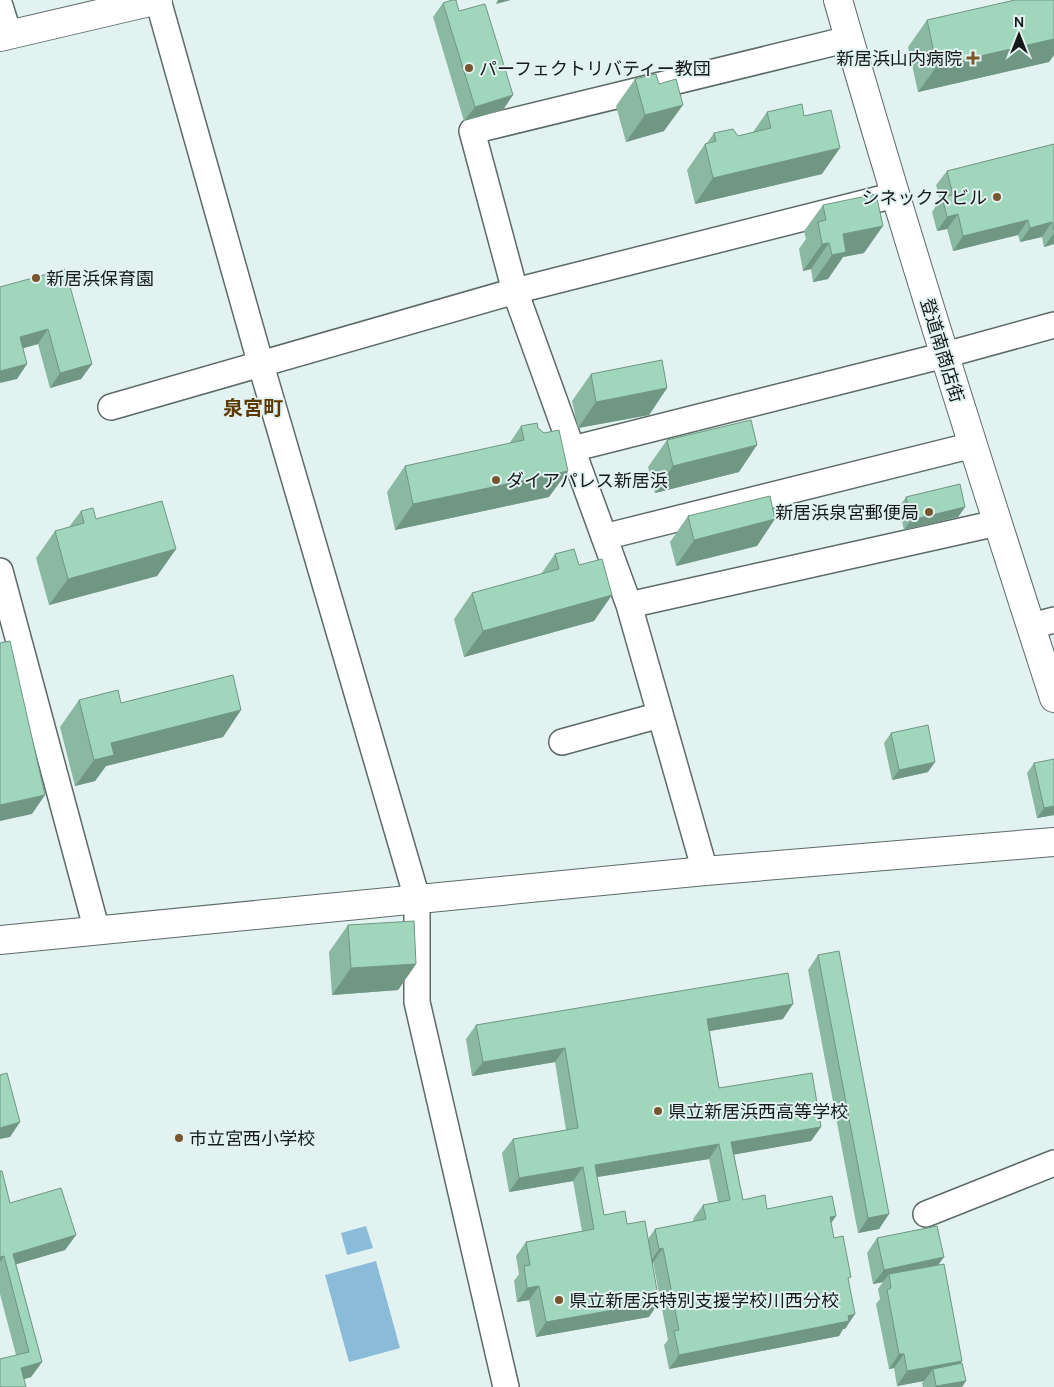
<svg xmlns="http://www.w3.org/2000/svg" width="1054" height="1387" font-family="Manrope,'Noto Sans JP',sans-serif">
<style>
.water{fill:#8abbd9}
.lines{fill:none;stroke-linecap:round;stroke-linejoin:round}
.street-casing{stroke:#5c6a68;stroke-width:28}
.secondary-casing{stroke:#5c6a68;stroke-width:30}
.street{stroke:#fff;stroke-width:25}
.secondary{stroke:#fff;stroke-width:28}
.wall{fill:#8ab8a2;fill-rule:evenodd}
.shaded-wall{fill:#709684}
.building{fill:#a0d6bc;stroke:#709684}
.poi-dot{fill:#77562d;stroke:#e2f2f0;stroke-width:2}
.labels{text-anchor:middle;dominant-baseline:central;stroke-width:4;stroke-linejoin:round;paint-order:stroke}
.poi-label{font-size:18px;fill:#141a1a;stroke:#e2f2f0;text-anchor:start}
.street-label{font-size:18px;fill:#141a1a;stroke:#e2f2f0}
.quarter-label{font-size:20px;font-weight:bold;fill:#5d3a04;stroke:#e2f2f0}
</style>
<rect width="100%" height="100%" fill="#e2f2f0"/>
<path class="water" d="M366,1226L373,1248L347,1255L341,1233Z
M376,1261L400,1348L349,1362L325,1275Z"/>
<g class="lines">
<defs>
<path id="street" d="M158,0L261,365L417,898V1002L506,1387
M0,6L9,35
M849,39L472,131L515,291L572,449L945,355L1054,325
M111,407L515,291L895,195
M572,449L629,605L705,871
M604,537L973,445
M0,571L97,931
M629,605L997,523
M1031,626L1054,620
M562,742L660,715
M926,1214L1054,1163"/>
<path id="secondary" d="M838,0C905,234 979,466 1054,698
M0,37L158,0
M0,940L705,871L1054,842"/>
</defs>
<use href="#street" class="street-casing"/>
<use href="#secondary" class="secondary-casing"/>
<use href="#street" class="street"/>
<use href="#secondary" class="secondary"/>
</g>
<path class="wall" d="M1054,0V55L1049,62L918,92L908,47L927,20Z
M443,3L459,11L503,110L464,121L433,17Z
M635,79L664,131L626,142L616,106Z
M767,112L804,116L822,174L695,204L687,170L705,144L707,143L714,133L738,136L753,132Z
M1054,144V244L1044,247L1042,237L1020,242L1018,235L953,251L947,229L937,231L932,212L940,200L936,185L947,171Z
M823,205L864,253L843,257L828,279L813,282L811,269L803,271L799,249L806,239L804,231Z
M0,287L92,364L81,379L50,388L38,344L23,348L17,379Z
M591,374L667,388L649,415L578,428L572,401Z
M521,426L538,428L549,497L395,530L387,492L405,466L509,444Z
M667,440L739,472L655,493L648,467Z
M906,497L965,507L958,517L904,530L899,507Z
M81,511L96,519L176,549L157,576L49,605L36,558L55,531L69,527Z
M688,516L757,546L676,566L670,542Z
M555,554L579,565L594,621L464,657L454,619L472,593L541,574Z
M79,700L121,703L241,710L223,737L106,766L95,781L75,786L60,727Z
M891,733L928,772L892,780L884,743Z
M1034,763L1054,815L1037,818L1027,773Z
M348,925L416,964L398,990L332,995L329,952Z
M818,955L889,1214L879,1229L858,1233L808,970Z
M783,1019L710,1031L719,1088L821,1127L811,1141L734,1154L743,1200L767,1209L831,1223L834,1238L848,1281L845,1329H843L839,1336L669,1369L664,1345L668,1340L653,1262L649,1317L536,1337L529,1300L517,1302L514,1281L519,1274L516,1256L526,1242L582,1231L573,1181L509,1192L502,1153L513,1139L566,1130L555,1062L472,1076L466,1039L476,1025ZM709,1159L718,1202L703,1205L693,1219L694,1222L655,1229L648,1239L627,1224L604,1215L597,1177Z
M0,1171L10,1203L76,1235L65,1250L16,1264L42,1362L31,1377L24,1379L16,1355L0,1294Z
M877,1238L944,1257L938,1265L962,1361L960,1364L962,1387H923L922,1383L924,1381L897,1386L894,1368L889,1369L876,1304L880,1299L878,1289L883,1282L873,1284L867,1253Z"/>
<path class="shaded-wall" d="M498,0H511L496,4Z
M1054,39V55L1049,62L918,92L937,66Z
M513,95L503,110L464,121L475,107Z
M683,105L664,131L626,142L645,115Z
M840,148L822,174L695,204L713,178Z
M958,214L947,229L937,231L947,217Z
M1028,220L1018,235L953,251L963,236Z
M1052,222L1042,237L1020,242L1030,228Z
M883,226L864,253L843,257L828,279L813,282L832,255L843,234Z
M1054,233V244L1044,247Z
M829,243L811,269L803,271L822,244Z
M48,329L38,344L10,352L20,337Z
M27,364L17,379L0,383V371Z
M92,364L81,379L50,388L60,373Z
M667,388L649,415L578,428L596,402Z
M757,445L739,472L655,493L673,466Z
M568,471L549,497L395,530L413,504Z
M965,507L958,517L904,530L911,520Z
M775,519L757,546L676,566L694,540Z
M176,549L157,576L49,605L68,579Z
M612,595L594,621L464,657L483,631Z
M241,710L223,737L106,766L95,781L75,786L94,760L111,743Z
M935,762L928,772L892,780L899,770Z
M45,795L32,814L0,821V805Z
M1054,806V815L1037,818L1044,808Z
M416,964L398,990L332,995L351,968Z
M793,1004L783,1019L697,1033L707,1019Z
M565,1048L555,1062L472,1076L483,1062Z
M20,1122L10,1137L0,1139V1128Z
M821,1127L811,1141L721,1157L731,1142Z
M719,1144L709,1159L585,1179L595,1165Z
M583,1167L573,1181L509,1192L519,1178Z
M889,1214L879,1229L858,1233L868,1218Z
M836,1216L826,1231L830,1217Z
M76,1235L65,1250L7,1267L13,1254Z
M663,1248L653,1262L649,1264L659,1249Z
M4,1256L0,1262V1257Z
M944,1257L934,1271L889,1274L883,1282L873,1284L884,1270Z
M539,1286L529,1300L517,1302L527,1288Z
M659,1302L649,1317L536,1337L546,1322Z
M855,1314L845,1329H843L839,1336L669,1369L679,1355Z
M899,1354H904L894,1368L889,1369Z
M962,1361L952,1375L933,1369L924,1381L897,1386L907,1371Z
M42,1362L31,1377L11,1383L21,1368Z
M966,1381L962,1387H936V1386Z"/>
<path class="building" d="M452,0H456L459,11L485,4L513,95L475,107L443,3Z
M1015,0H1054V39L937,66L927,20Z
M656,74L659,84L676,79L683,105L645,115L635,79Z
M802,104L804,116L831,110L840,148L713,178L705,144L716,141L714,133L733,129L738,136L771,128L767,112Z
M1054,144V230L1052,222L1030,228L1028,220L963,236L958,214L947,217L942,197L953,195L947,171Z
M876,194L883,226L843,234L846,252L832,255L829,243L822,244L818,222L826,220L823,205Z
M65,269L92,364L60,373L48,329L20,337L27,364L0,371V287Z
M662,360L667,388L596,402L591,374Z
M751,420L757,445L673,466L667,440Z
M537,423L538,428L544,433L559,430L568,471L413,504L405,466L524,440L521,426Z
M960,484L965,507L911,520L906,497Z
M770,496L775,519L694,540L688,516Z
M162,501L176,549L68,579L55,531L84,523L81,511L93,508L96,519Z
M574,549L579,565L602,559L612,595L483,631L472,593L559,569L555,554Z
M10,641L45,795L0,805V643Z
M233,675L241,710L111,743L114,755L94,760L79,700L118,690L121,703Z
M928,725L935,762L899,770L891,733Z
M1054,759V806L1044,808L1034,763Z
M414,921L416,964L351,968L348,925Z
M839,951L889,1214L868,1218L818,955Z
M788,973L793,1004L707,1019L719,1088L812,1073L821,1127L731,1142L743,1200L765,1195L767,1209L832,1196L836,1216L830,1217L834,1238L843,1236L851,1277L848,1278L855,1314L848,1316L849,1321L679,1355L674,1331L679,1330L663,1248L659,1249L655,1229L706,1219L703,1205L730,1200L719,1144L595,1165L604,1215L625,1211L627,1224L645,1221L659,1302L546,1322L539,1286L527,1288L524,1266L530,1265L526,1242L594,1229L583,1167L519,1178L513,1139L578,1128L565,1048L483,1062L476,1025Z
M7,1073L20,1122L0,1128V1075Z
M0,1171H2L10,1203L61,1188L76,1235L13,1254L42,1362L21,1368L26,1387H0V1359L29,1352L4,1256L0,1257Z
M937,1226L944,1257L884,1270L877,1238Z
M944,1264L962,1361L907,1371L904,1354H899L887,1290L891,1288L889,1274Z
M962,1363L966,1381L936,1386L933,1369Z"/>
<g class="poi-dot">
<path d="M970.5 50.5h5v5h5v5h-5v5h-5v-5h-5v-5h5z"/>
<circle cx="469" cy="68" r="5"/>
<circle cx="997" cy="197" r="5"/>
<circle cx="36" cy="278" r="5"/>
<circle cx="496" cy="480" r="5"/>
<circle cx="929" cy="512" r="5"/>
<circle cx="658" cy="1111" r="5"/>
<circle cx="179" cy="1138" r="5"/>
<circle cx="559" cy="1300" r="5"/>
</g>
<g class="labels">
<g class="poi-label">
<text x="962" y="58" text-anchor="end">新居浜山内病院</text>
<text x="479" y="68">パーフェクトリバティー教団</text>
<text x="987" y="197" text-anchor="end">シネックスビル</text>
<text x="46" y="278">新居浜保育園</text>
<text x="506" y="480">ダイアパレス新居浜</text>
<text x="919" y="512" text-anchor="end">新居浜泉宮郵便局</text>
<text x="668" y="1111">県立新居浜西高等学校</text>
<text x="189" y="1138">市立宮西小学校</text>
<text x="569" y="1300">県立新居浜特別支援学校川西分校</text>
</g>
<g class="street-label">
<text transform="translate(943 350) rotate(73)">登道南商店街</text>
</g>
<g class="quarter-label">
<text x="253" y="407">泉宮町</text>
</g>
</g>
<g transform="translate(1019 35)" stroke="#e2f2f0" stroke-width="4" paint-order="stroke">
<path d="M0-4L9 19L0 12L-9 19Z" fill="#141a1a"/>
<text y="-8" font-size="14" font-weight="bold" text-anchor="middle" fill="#141a1a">N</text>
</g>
</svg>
